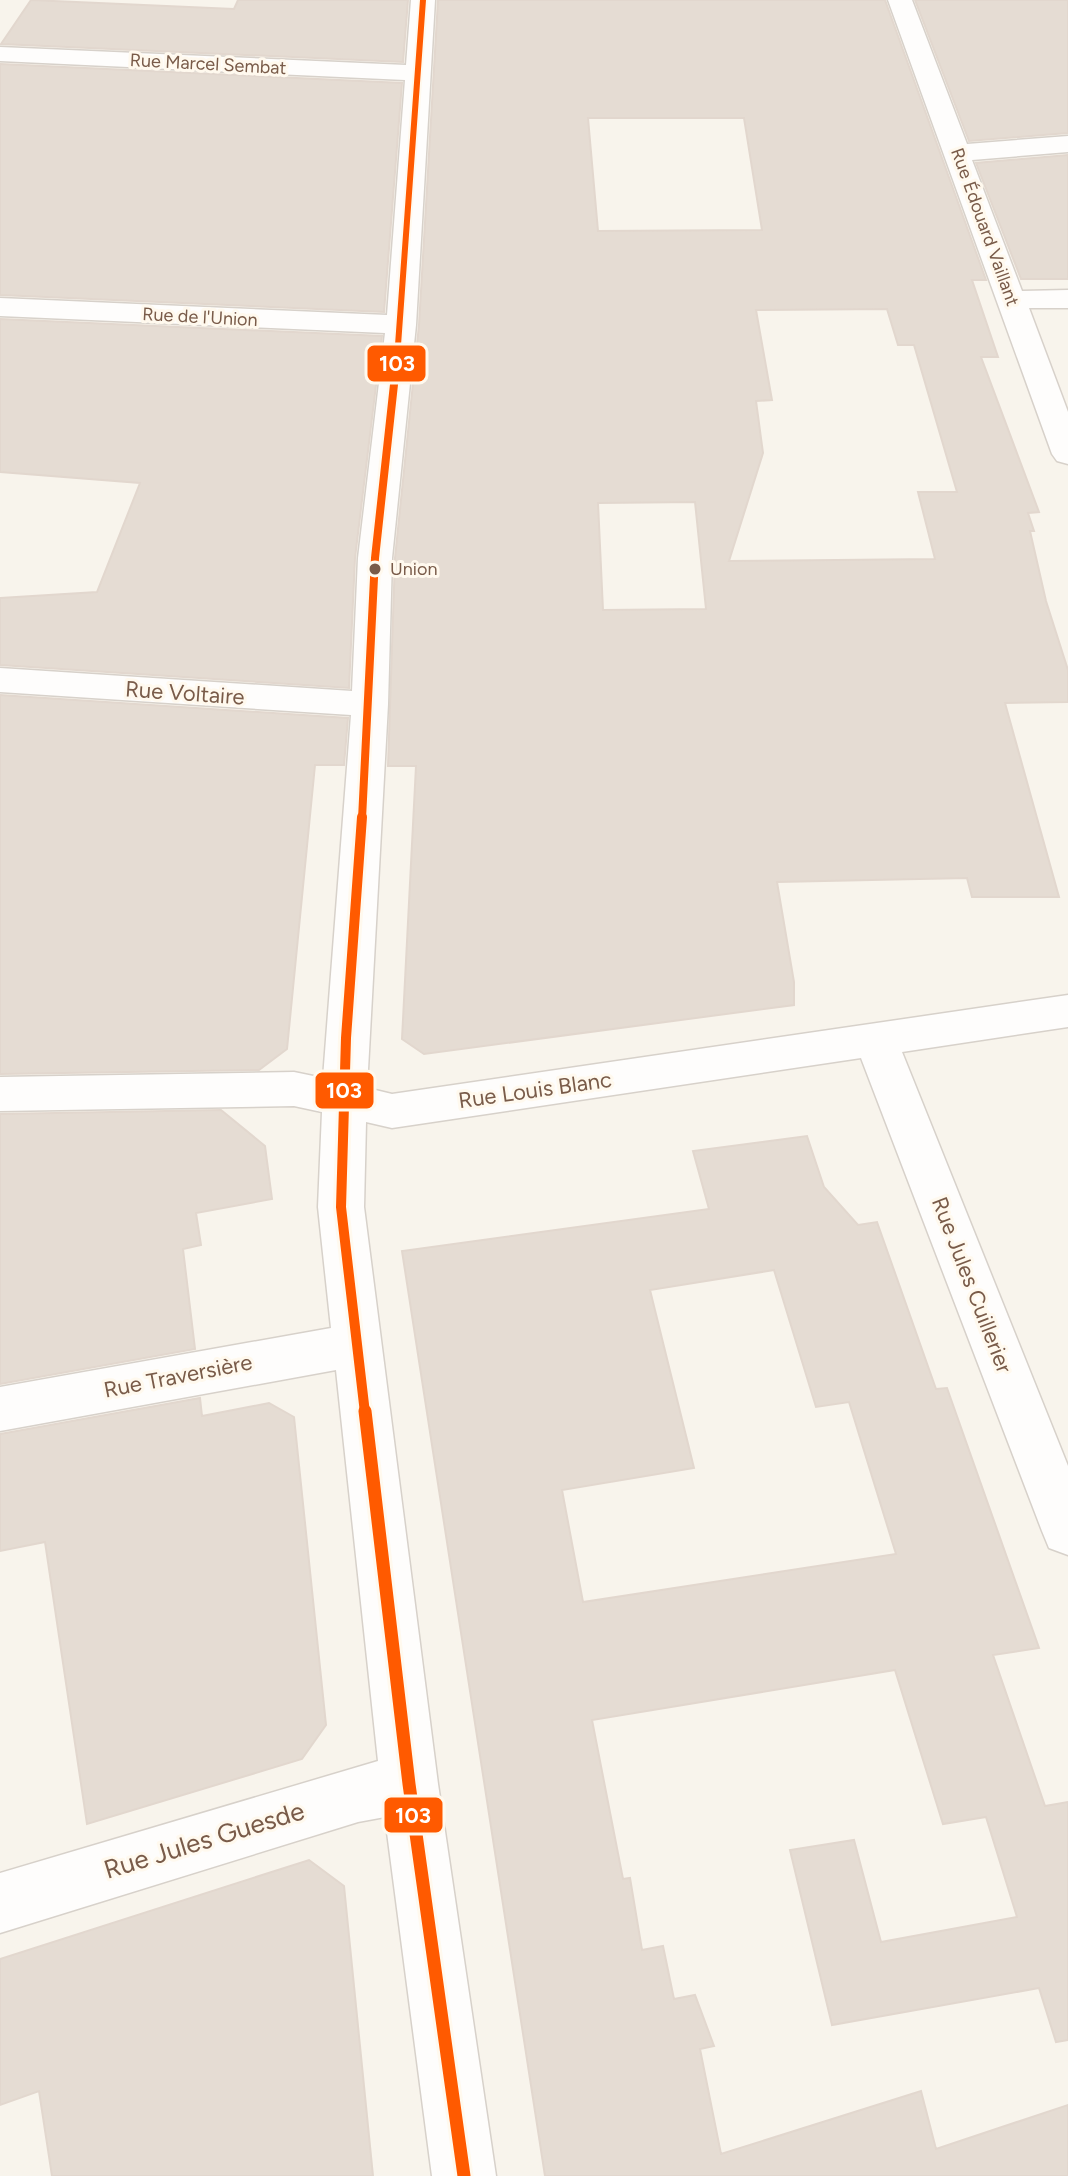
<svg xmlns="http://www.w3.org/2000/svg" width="1068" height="2176" font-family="Figtree,sans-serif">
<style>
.building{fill:#e5dcd3;stroke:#e2d7ce;stroke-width:2;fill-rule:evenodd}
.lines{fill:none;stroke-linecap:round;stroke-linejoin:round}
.minor-casing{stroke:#d7d1ca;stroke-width:3}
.minor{fill:#fefdfc;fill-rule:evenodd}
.bus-1-far3-casing{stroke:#fff9ee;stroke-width:10}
.bus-1-far2-casing{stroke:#fff9ee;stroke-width:13}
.bus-1-far1-casing{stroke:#fff9ee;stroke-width:16}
.bus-1-casing{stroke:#fff9ee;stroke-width:19}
.bus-1-far3{stroke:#ff5a00;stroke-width:6}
.bus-1-far2{stroke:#ff5a00;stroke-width:8}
.bus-1-far1{stroke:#ff5a00;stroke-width:10}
.bus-1{stroke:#ff5a00;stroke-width:13}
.bus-dot{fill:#795b49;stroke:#fff9ee;stroke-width:3}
.labels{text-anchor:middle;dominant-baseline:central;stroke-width:6;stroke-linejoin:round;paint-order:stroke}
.far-street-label{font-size:18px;fill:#795b49;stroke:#fff9ee}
.far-bus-label{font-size:18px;fill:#795b49;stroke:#fff9ee;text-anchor:start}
.street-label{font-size:22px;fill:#795b49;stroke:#fff9ee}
.near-street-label{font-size:26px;fill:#795b49;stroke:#fff9ee}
.line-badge{stroke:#fff9ee;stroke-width:3}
.badge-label{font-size:22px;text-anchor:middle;font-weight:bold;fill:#fff}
</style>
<rect width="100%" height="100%" fill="#f8f4ec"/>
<path class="building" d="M31,0L234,9L238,0H408L403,62L1,44Z
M438,0H885L986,280H972L998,357H981L1039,512L1028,513L1034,531H1030L1046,601L1068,670V702L1005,703L1059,897H972L967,878L777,882L794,982V1005L424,1054L402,1039L416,766H388L395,558L419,325ZM588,118H744L762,230L598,231ZM887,309L898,345H914L957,492H918L935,559L729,561L763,453L756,401L772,400L756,310ZM695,502L706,609L603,610L598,503Z
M915,0H1068V133L969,141Z
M0,64L402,83L384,312L0,295Z
M1068,155V279H1021L976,163Z
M0,319L382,336L355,558L349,688L0,665V598L97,592L140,483L0,472Z
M0,695L348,718L344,765H315L287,1049L259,1070L0,1074Z
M221,1110L265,1146L272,1199L196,1213L201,1245L183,1249L195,1349L0,1384V1114Z
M807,1136L824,1187L858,1225L877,1222L936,1389L947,1388L1039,1648L993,1655L1045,1806L1068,1802V2040L1056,2042L1039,1988L832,2025L790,1850L854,1840L881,1942L1017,1917L986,1817L943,1824L895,1670L592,1720L623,1879L630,1878L642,1950L663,1946L674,1999L695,1995L714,2046L700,2049L721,2154L921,2091L936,2149L1068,2105V2176H545L402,1251L709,1209L693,1151ZM774,1270L816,1407L849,1402L896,1554L583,1602L562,1490L694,1468L650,1290Z
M200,1398L202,1416L269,1403L294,1417L326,1725L302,1759L87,1824L45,1542L0,1551V1434Z
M309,1860L344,1886L373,2176H52L39,2091L0,2105V1959Z"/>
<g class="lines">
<defs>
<path id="minor" d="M411,0H435L416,325L392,558L388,704L367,1088L392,1094L1068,995V1027L902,1052L1068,1466V1555L1049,1548L1042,1531L861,1058L392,1128L366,1122L364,1207L438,1784L496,2176H432L385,1817L358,1822L0,1933V1873L378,1761L336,1370L0,1431V1387L331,1328L318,1207L322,1112L294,1106L0,1111V1077L294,1072L323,1078L351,715L0,692V668L352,691L358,558L385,333L0,316V298L387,315L405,80L0,61V47L406,65Z
M888,0H912L967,144L1068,136V152L972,160L1022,291L1068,290V308H1029L1068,412V464L1057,461L1052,454Z"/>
</defs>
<use href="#minor" class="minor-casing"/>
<use href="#minor" class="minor"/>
<defs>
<path id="bus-1-far3" d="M397,359L423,0"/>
<path id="bus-1-far2" d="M362,819L375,558L397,357"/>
<path id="bus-1-far1" d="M362,817L346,1038L341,1207L365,1413"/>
<path id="bus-1" d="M365,1411L409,1784L464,2176"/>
</defs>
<use href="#bus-1-far3" class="bus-1-far3-casing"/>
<use href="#bus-1-far2" class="bus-1-far2-casing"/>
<use href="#bus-1-far1" class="bus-1-far1-casing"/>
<use href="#bus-1" class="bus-1-casing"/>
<use href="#bus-1-far3" class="bus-1-far3"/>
<use href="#bus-1-far2" class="bus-1-far2"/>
<use href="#bus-1-far1" class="bus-1-far1"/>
<use href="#bus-1" class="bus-1"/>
</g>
<circle class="bus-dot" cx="375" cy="569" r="7"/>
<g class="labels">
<g class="far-street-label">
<text transform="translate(208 64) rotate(3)">Rue Marcel Sembat</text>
<text transform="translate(985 227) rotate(70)">Rue Édouard Vaillant</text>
<text transform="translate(200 317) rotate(3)">Rue de l'Union</text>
</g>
<g class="far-bus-label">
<text x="390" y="569">Union</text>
</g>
<g class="street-label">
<text transform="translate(185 693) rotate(4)">Rue Voltaire</text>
<text transform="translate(535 1090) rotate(-8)">Rue Louis Blanc</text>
<text transform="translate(972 1285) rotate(69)">Rue Jules Cuillerier</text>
<text transform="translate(178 1376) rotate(-11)">Rue Traversière</text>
</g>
<g class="near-street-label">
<text transform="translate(204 1840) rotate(-17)">Rue Jules Guesde</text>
</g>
</g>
<g class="line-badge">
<rect x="366" y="344" width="61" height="39" rx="8" fill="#ff5a00"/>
<rect x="314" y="1071" width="61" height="39" rx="8" fill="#ff5a00"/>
<rect x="383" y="1796" width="61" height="38" rx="8" fill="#ff5a00"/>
</g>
<g class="badge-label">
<text x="397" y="371">103</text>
<text x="344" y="1098">103</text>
<text x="413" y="1823">103</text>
</g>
</svg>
